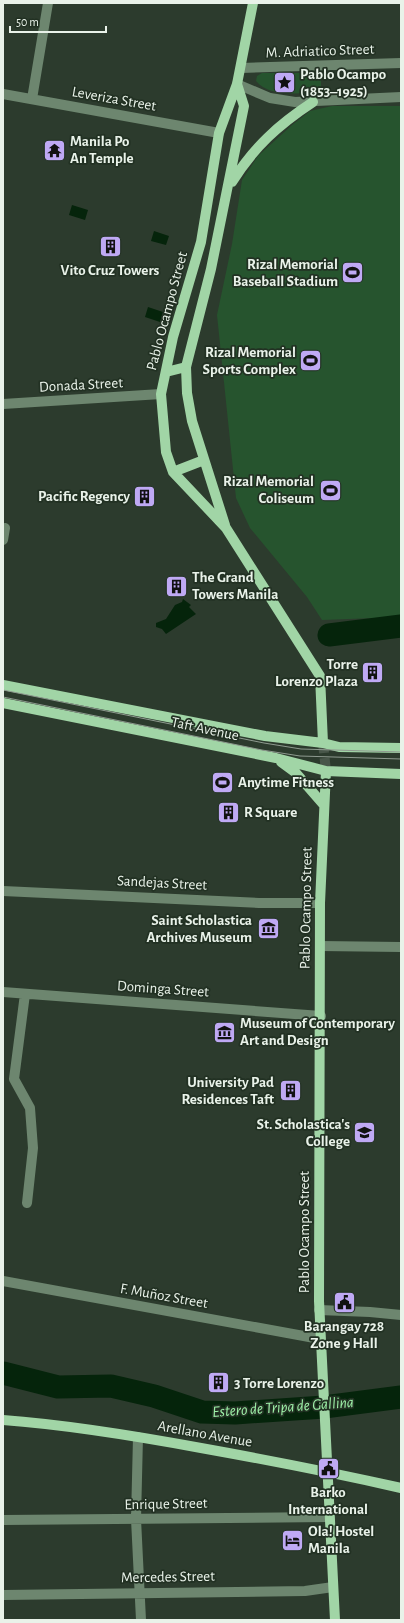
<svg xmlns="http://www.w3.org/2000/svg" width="404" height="1623" font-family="'Alegreya Sans',sans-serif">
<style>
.green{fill:#26542e}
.water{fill:#05240b}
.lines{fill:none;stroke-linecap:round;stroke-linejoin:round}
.river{stroke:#05240b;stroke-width:23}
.major-tunnel{stroke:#485649;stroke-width:10;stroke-dasharray:10 5;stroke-linecap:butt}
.minor{stroke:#6d866f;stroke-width:10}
.major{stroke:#a1d5a6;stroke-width:10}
.tram{stroke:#8e9a8f;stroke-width:1}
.labels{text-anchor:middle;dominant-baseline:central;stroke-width:3.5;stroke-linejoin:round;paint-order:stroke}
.street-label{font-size:15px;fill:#e9f2e9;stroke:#223123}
.poi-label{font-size:15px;font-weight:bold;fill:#e9f2e9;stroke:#223123;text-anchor:start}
.water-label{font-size:16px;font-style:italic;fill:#9ef1a8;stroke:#223123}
</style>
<rect width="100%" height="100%" fill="#2c3b2d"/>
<path class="green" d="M262,73H321V92C302,93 270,98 256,81L257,76Z
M332,106H401V617L322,620L307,597L250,528L236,498L217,315L232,244L242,180L258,156L292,125L310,111Z"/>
<path class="water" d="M72,205L88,210L85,220L69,215Z
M154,231L169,236L166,245L151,241Z
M148,307L163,312L160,322L145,317Z
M183,599L191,605L189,607L196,614L166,634L162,629L156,627V623L166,619L175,605L182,602Z"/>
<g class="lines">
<path class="river" d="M329,635L401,626
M3,1373L58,1387L111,1386L154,1396L202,1412L235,1413L324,1407L401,1397"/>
<path class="major-tunnel" d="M323,743L326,771"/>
<path class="minor" d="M241,68L401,63
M237,84L270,98L295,102L401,97
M3,94L219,133
M32,99L48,3
M3,404L161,394
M3,540L5,528
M3,891L259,903H320
M320,946L401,947
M3,992L321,1016
M25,994L14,1079L30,1108L33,1148L27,1203
M3,1281L320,1339
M319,1310L370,1312L401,1315
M138,1437L136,1519L141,1620
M3,1520L329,1517
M3,1595L305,1591L333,1587"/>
<path class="major" d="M253,3L237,84L219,133L201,242L173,337L161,394L166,452L173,472L226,528L320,676L323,743
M232,182C254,147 278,125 313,102
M166,372L186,367
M173,472L204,460
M225,525L192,421L187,393L186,367L211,269L244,106L237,84
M3,685L265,736L323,743L339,747L401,748
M3,703L276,758L326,771L401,774
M281,762L296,773L323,804
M326,771L320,903L319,1301L335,1620
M3,1420C70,1425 136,1436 201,1448C268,1460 335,1473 401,1488"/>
<path class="tram" d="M3,690L264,743L301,749L401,752
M3,697L262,750L300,756L401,759"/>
</g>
<defs>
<symbol id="sight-square" viewBox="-11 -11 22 22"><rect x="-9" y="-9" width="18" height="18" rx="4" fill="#bfa9f4" stroke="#223123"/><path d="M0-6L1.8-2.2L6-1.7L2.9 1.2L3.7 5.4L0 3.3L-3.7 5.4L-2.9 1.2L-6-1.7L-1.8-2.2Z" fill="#111"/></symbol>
<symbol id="temple-square" viewBox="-11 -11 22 22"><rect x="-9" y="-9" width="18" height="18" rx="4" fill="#bfa9f4" stroke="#223123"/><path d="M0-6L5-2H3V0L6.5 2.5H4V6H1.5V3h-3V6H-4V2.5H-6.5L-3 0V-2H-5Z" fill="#111"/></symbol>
<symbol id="building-square" viewBox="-11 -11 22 22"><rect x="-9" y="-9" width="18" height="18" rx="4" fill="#bfa9f4" stroke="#223123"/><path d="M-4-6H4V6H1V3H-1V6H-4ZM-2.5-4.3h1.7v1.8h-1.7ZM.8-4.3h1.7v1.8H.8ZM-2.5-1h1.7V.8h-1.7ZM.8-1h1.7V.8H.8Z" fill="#111"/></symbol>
<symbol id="stadium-square" viewBox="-11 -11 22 22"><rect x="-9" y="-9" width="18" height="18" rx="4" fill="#bfa9f4" stroke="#223123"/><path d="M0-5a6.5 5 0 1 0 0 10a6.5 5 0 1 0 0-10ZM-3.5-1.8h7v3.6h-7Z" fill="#111"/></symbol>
<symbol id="museum-square" viewBox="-11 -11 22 22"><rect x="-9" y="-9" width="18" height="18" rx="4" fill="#bfa9f4" stroke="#223123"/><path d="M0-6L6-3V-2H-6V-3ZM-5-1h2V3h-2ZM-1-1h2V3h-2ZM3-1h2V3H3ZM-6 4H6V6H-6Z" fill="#111"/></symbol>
<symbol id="university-square" viewBox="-11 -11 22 22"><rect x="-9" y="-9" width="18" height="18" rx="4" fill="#bfa9f4" stroke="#223123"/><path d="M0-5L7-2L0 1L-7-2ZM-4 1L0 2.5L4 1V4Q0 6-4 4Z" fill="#111"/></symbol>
<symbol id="civic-square" viewBox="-11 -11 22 22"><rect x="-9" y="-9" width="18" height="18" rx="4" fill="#bfa9f4" stroke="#223123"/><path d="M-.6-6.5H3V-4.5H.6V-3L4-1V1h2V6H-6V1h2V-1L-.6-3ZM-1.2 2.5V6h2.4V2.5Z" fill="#111"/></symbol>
<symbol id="hotel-square" viewBox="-11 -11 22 22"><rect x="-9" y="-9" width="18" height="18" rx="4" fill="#bfa9f4" stroke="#223123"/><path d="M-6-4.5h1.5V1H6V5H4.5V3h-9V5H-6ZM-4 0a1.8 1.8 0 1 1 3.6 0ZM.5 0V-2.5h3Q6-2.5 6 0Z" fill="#111"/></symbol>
</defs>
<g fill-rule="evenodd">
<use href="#sight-square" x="272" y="70" width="25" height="25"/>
<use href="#temple-square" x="42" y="138" width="25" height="25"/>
<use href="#building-square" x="98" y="234" width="25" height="25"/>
<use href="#stadium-square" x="340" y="260" width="25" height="25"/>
<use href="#stadium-square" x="298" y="348" width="25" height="25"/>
<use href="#stadium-square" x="318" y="478" width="25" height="25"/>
<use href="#building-square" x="132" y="484" width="25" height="25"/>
<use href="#building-square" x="164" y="574" width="25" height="25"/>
<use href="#building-square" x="360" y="660" width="25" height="25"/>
<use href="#stadium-square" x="210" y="770" width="25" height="25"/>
<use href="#building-square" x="216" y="800" width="25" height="25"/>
<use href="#museum-square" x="256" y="916" width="25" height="25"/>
<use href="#museum-square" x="212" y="1020" width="25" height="25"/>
<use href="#building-square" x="278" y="1078" width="25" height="25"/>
<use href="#university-square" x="352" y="1120" width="25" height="25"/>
<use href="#civic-square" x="332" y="1290" width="25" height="25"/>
<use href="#building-square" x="206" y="1370" width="25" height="25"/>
<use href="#civic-square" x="316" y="1456" width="25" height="25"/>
<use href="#hotel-square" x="280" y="1528" width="25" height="25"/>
</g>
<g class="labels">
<g class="street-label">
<text transform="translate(320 51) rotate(-2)">M. Adriatico Street</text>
<text transform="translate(114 99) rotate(10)">Leveriza Street</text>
<text transform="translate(167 311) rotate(-75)">Pablo Ocampo Street</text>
<text transform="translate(81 385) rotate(-3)">Donada Street</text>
<text transform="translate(205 729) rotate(12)">Taft Avenue</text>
<text transform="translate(162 883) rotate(3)">Sandejas Street</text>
<text transform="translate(306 908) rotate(-89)">Pablo Ocampo Street</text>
<text transform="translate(163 989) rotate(4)">Dominga Street</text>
<text transform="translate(304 1232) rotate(-90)">Pablo Ocampo Street</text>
<text transform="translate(164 1296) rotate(10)">F. Muñoz Street</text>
<text transform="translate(205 1434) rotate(10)">Arellano Avenue</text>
<text transform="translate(166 1504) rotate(-1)">Enrique Street</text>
<text transform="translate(168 1577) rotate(-1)">Mercedes Street</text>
</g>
<g class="poi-label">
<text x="300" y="74">Pablo Ocampo<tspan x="300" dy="17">(1853–1925)</tspan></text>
<text x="70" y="141">Manila Po<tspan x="70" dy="17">An Temple</tspan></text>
<text x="338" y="264" text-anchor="end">Rizal Memorial<tspan x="338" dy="17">Baseball Stadium</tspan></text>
<text x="110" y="270" text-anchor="middle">Vito Cruz Towers</text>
<text x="296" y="352" text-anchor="end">Rizal Memorial<tspan x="296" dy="17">Sports Complex</tspan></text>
<text x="314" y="481" text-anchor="end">Rizal Memorial<tspan x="314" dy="17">Coliseum</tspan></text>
<text x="130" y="496" text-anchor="end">Pacific Regency</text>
<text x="192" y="577">The Grand<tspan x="192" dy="17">Towers Manila</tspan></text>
<text x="358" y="664" text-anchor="end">Torre<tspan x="358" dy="17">Lorenzo Plaza</tspan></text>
<text x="238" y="782">Anytime Fitness</text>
<text x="244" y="812">R Square</text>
<text x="252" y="920" text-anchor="end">Saint Scholastica<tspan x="252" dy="17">Archives Museum</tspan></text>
<text x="240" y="1023">Museum of Contemporary<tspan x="240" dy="17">Art and Design</tspan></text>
<text x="274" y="1082" text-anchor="end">University Pad<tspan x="274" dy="17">Residences Taft</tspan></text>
<text x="350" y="1124" text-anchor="end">St. Scholastica's<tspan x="350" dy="17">College</tspan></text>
<text x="344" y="1326" text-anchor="middle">Barangay 728<tspan x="344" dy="17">Zone 9 Hall</tspan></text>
<text x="234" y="1383">3 Torre Lorenzo</text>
<text x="328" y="1492" text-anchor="middle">Barko<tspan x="328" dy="17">International</tspan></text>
<text x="308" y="1531">Ola! Hostel<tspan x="308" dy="17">Manila</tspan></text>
</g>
<g class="water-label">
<text transform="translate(283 1407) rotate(-4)">Estero de Tripa de Gallina</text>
</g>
</g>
<rect width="404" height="1623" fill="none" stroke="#e9f2e9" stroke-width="8"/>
<path d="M10 26v6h96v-6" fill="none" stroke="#e9f2e9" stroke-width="2"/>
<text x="16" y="26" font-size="12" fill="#e9f2e9" stroke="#223123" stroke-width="3" paint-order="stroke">50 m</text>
</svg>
